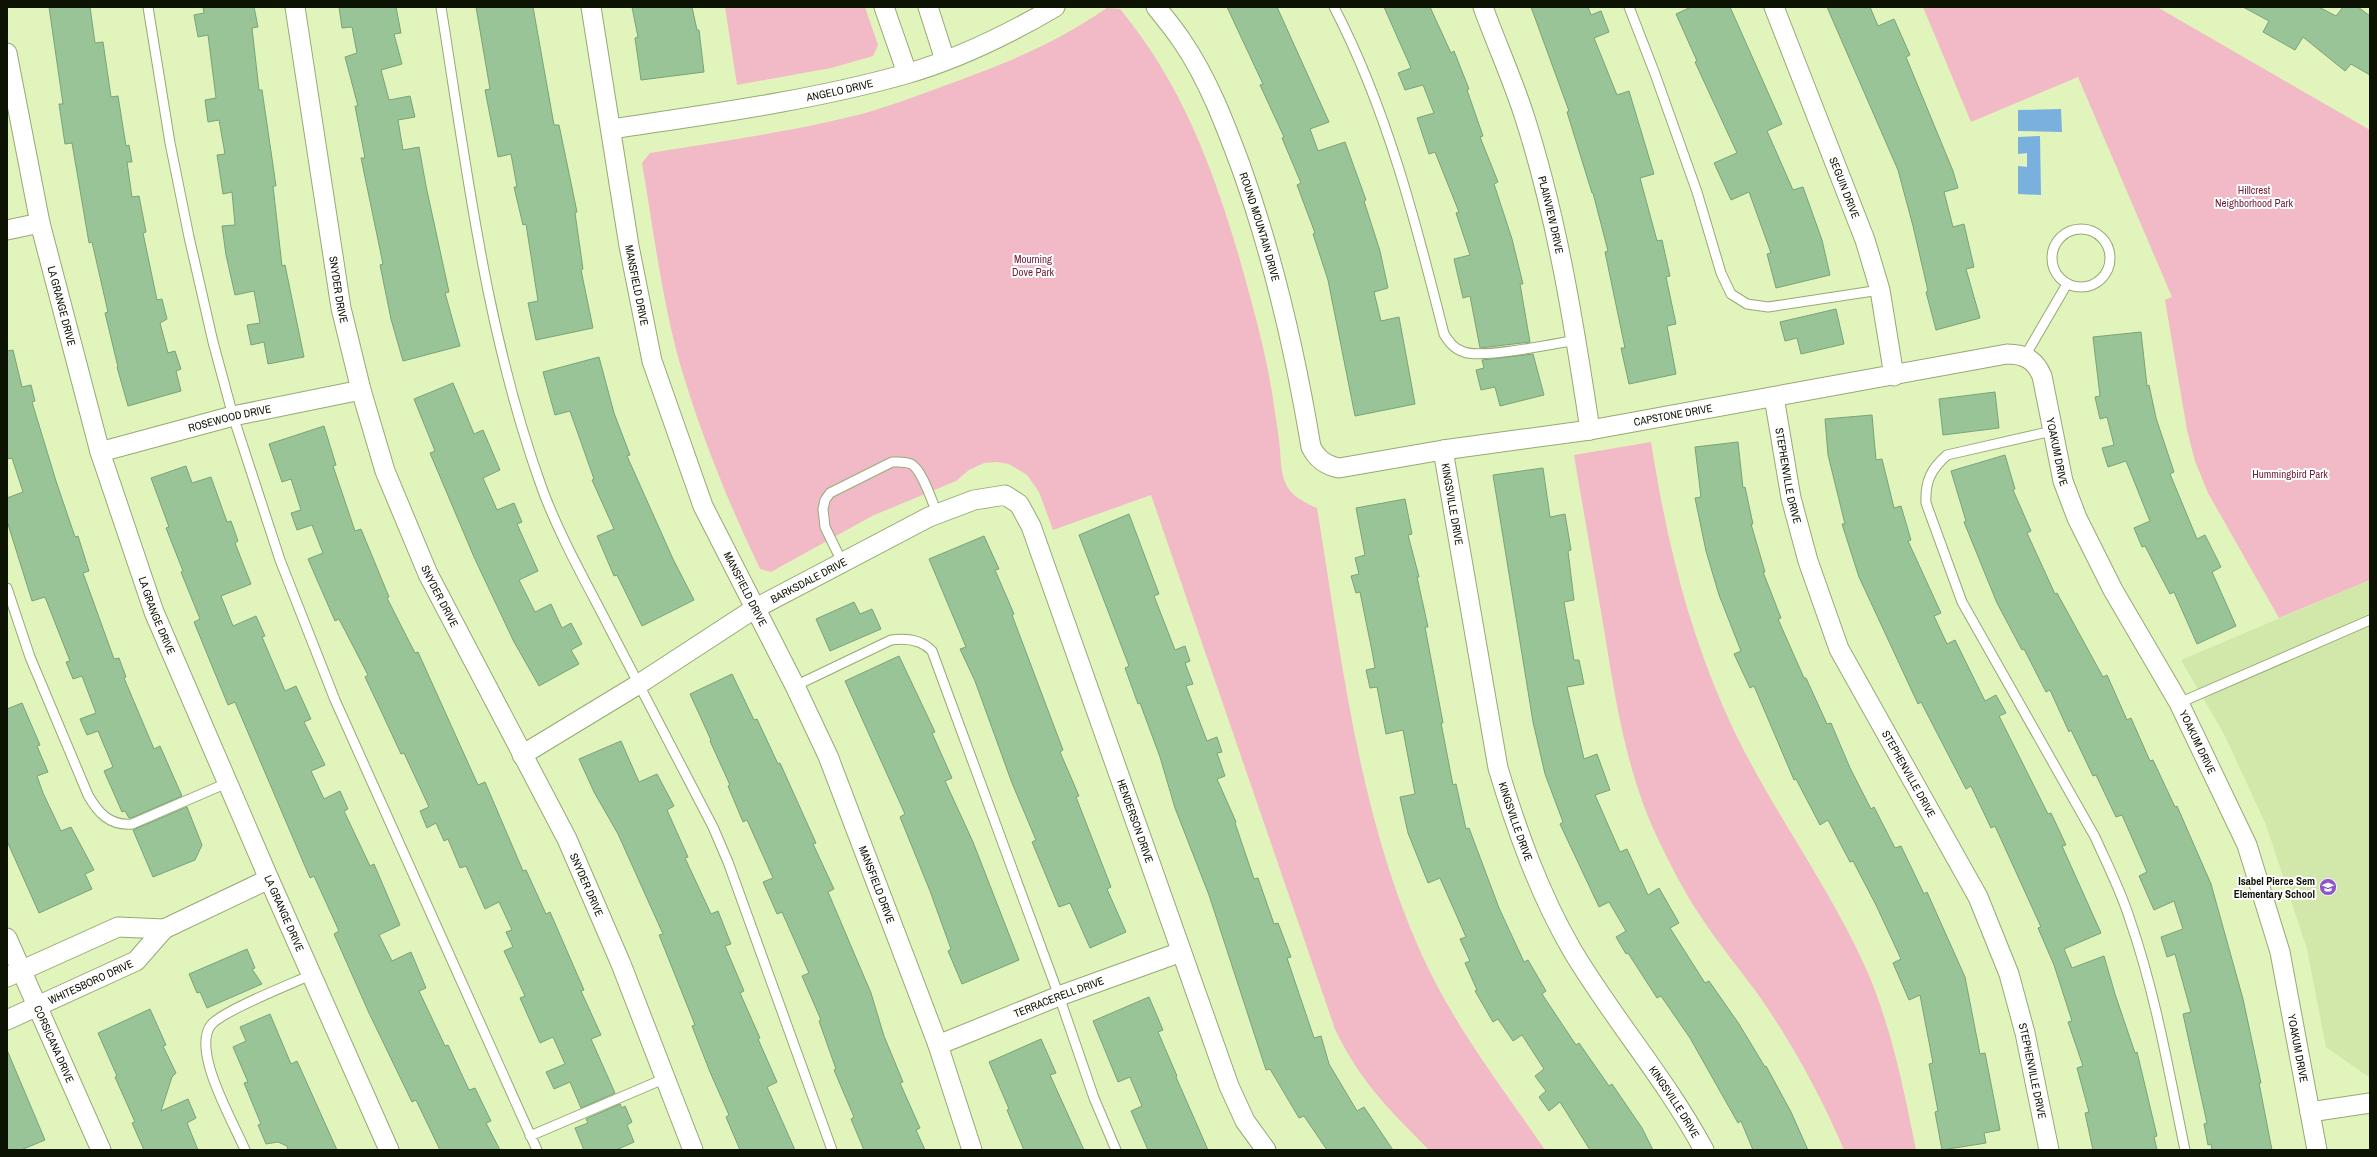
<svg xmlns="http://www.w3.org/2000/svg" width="2377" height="1157" font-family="'Archivo Narrow',sans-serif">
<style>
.built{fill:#d2e8aa}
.green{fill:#f2bac6}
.water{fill:#79b0dd}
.building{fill:#99c498;stroke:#79a378}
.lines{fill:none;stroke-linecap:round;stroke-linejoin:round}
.service-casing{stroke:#97a974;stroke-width:11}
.minor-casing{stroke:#97a974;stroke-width:21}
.service{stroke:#fff;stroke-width:9}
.minor{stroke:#fff;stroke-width:19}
.labels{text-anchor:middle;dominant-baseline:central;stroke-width:4;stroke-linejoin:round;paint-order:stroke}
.street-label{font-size:11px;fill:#0d1302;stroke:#fff}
.park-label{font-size:11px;fill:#701d3a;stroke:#fff}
.poi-label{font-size:11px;font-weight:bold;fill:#0d1302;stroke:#fff;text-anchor:end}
</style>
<rect width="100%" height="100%" fill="#e0f4bc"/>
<path class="built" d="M2370,580V1075L2367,1076L2326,1047L2307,949L2266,825L2224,734L2181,660Z"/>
<path class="green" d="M725,7H865L878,45L873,56L831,68L737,85Z
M1923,7H2157L2370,130V580L2279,618L2208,493L2195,461L2187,430L2165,300L2172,297L2078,77L1971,122Z
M1107,8L1120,9C1185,87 1218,181 1245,278C1256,318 1267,358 1273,399C1275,416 1279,433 1280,450C1282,483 1284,494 1317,508C1342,659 1358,813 1421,953C1455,1028 1500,1084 1545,1150H1429C1389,1109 1360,1082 1335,1029L1151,495L1053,530L1039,492L1027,475L1009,464L997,462L984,463L969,470L956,481L872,516L771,572L760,569C727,500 699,430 678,357C661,293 653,227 642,163L650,153C716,142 784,133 849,117C880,110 911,98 941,87C1004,64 1051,46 1107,8Z
M1651,442C1666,536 1686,623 1725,711C1765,802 1828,882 1868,973C1892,1030 1904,1090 1916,1150H1844C1822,1098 1794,1047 1762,1000C1742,972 1720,946 1701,917C1684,892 1670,864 1657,837C1627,773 1616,704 1605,635C1595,575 1584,515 1574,455Z"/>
<path class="water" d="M2061,109L2062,132L2018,131V110Z
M2040,136L2041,195L2018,194V166L2027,167V153L2018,154V137Z"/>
<path class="building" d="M49,7H90L95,43L103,42L111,97L118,96L126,146L129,145L132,162H127L132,197L139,196L146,232L143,233L157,300L162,299L167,319L160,323L168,353L175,351L181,369L176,371L181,391L128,406L117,367H118L105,313L108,312L92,242L89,243L72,143L65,144L59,104H63Z
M203,7H254L258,27L252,28L259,90H262L276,186H273L282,266L285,265L304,357L268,364L264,342L251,345L247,325L260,323L254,291L235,295L226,255L222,226L235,225L232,192L223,194L217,155L225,154L219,120L208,122L205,100L216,98L208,35L198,37L194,15L204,13Z
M339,7H396L401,33L394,34L402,64L381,70L389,100L410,96L415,117L398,120L403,150L419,147L426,186L449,292L445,293L460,346L403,361L391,319L380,265L383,264L361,158H365L355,106H358L345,57L357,53L352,27L342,28Z
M476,7H533L554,125H559L577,212L575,213L583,269L581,270L593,328L536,340L528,303L538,301L526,224L523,225L514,187H517L511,154L498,157L485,90L490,89Z
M632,7H692L697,30H699L704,72L641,80L635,38L638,37Z
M1227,7H1277L1329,122L1310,129L1318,151L1345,142L1366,200L1364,201L1380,251L1388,288L1374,292L1381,321L1399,317L1415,404L1355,416L1328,280L1313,234L1315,233L1297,185L1301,183L1282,138L1284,137L1260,85L1263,84Z
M1384,7H1430L1451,53L1454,51L1469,89L1467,90L1483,136L1480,137L1498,182L1494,184L1512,239L1523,284H1520L1530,342L1480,348L1470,296L1463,298L1454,259L1470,255L1456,213L1459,212L1435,152L1429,154L1417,118L1434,113L1423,85L1405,90L1398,73L1411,68Z
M1531,7H1588L1591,15L1601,11L1609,32L1594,38L1617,95L1629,91L1654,174L1640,178L1657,241L1662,240L1670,276L1666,277L1676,324L1667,326L1676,374L1629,384L1621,348H1625L1605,252L1608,251L1593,193H1592L1567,112L1569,111Z
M1691,7H1730L1782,124L1767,131L1793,190L1803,187L1822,240L1830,275L1776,288L1767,254L1771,253L1749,192L1731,200L1714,163L1737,153L1695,62L1697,61L1676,14Z
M1827,7H1870L1878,26L1894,19L1910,55L1906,57L1953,171L1958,188L1944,192L1953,227L1964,224L1974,267L1966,269L1980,318L1936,330L1926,292L1928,291L1913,226L1898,170Z
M2243,7H2319L2336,16L2343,7H2358L2370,16V75L2351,64L2345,71L2303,37L2295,50L2263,32L2269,21Z
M1836,309L1844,344L1801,354L1797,338L1785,341L1780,322Z
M2141,332L2147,386L2149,385L2156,418L2174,472L2170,474L2197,539L2205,535L2221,567L2212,572L2236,626L2197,644L2174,592L2170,594L2145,546L2142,547L2134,528L2150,521L2126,461L2108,467L2102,448L2114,445L2107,417L2100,419L2095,397L2100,396L2093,337Z
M13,350L22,387L31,385L35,401L32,402L56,481L75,537L78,536L89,571L83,573L114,659L119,658L126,677L124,678L154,749L160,746L182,796L131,818H129L125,811L122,812L104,771L113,767L98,731L87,735L80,719L96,713L82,676L73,679L66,662L70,661L45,597L32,601L7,521V498L23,492L12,458L7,459V351Z
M1533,354L1544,395L1500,406L1495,387L1481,390L1476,370L1484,368L1482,360Z
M599,357L614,413L630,455L627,456L673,559L694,600L642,626L617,575L614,576L597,536L614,529L592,480L594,479L570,411L555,415L543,372Z
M453,383L474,434L483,430L500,470L483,478L497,510L514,503L522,522L517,524L538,571L519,580L535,612L551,604L562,628L571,623L582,644L571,650L579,664L539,686L513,640L474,557L430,453L435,451L414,399Z
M1995,392L1999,428L1943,435L1939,399Z
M1872,415L1876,460L1882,459L1894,508L1901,506L1911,540L1908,541L1941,613L1934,616L1947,644L1955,640L1985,701L1996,695L2006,713L1999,716L2048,814L2051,813L2066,845L2062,846L2101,933L2064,949L2072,968L2104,956L2115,994L2135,1053L2137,1052L2157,1136L2154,1137L2157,1150H2093L2085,1113L2089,1112L2077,1068L2083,1066L2068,1022L2072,1021L2054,965L2038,928L2041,927L1995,826L1991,828L1971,786L1966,789L1921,702L1918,704L1859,577L1842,524H1845L1828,455L1825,419Z
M324,426L336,465L333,466L355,531L361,529L389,597L387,598L415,653L418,652L478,785L485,782L523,871L526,870L546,914L550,912L584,990L581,991L601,1035L591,1039L615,1093L581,1108L570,1082L554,1089L546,1072L565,1064L553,1037L540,1043L520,998L525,996L504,951L513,947L506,932L512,930L499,902L485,909L466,866L460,868L448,839L444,841L436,823L427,828L420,811L429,807L404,753L401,754L382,713L365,677L368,675L339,619L335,621L308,559L323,553L312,525L297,530L291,513L301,510L291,479L282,482L269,444Z
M1738,442L1743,488L1745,487L1753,524H1751L1765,572H1763L1781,618L1778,619L1804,678H1806L1827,724L1831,723L1850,768L1871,809L1874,807L1895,848L1901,846L1924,894L1927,892L1965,977L1980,1054L1985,1053L2000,1130L1984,1133L1986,1143L1942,1150L1935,1112L1938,1111L1929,1064L1933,1063L1920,995L1909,1000L1893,963L1901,959L1876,905L1853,861L1850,862L1828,820L1820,825L1796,779L1794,780L1754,686L1750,688L1734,654L1741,651L1719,595L1706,551L1695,498L1701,497L1695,447Z
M2005,455L2015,489L2013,490L2031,531L2027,533L2055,594L2057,593L2103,677L2107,675L2127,720L2131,718L2150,761L2153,760L2175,807L2177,806L2211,884L2243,999L2261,1083H2259L2272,1150H2212L2211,1144L2208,1145L2204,1124L2207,1123L2183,1014L2191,1012L2175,954L2167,957L2161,937L2183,929L2174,901L2154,910L2139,876L2147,872L2122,815L2116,817L2096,775L2093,776L2071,730L2069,732L2050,690L2046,692L2024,649L2022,650L1997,603L1964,522L1966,521L1951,471Z
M186,466L192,483L211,477L227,522L231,521L238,541L235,543L251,584L221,596L233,626L256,616L265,636L262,637L285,691L296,686L311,719L304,722L325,765L311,771L324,799L340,791L348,809L344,811L370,866L374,864L400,925L379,935L392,961L411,952L426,988L419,991L445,1046L448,1045L469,1090L475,1088L491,1121L486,1123L500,1150H440L416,1100L412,1102L369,1013L334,934L339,931L314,876L310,878L235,702L228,705L194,622L200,619L181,572L183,571L166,528L169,527L151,478Z
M1543,468L1550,517L1565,514L1571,550L1568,551L1574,600L1564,602L1574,660H1579L1584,684L1567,687L1584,759L1597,754L1610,790L1595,795L1620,852L1627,849L1648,895L1659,888L1679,923L1670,928L1705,983L1709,981L1739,1024L1765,1067L1766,1066L1791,1112L1808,1150H1753L1741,1121L1738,1123L1690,1038L1661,996L1657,998L1628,953L1626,954L1616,937L1626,931L1609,902L1599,907L1560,824L1563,822L1545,774L1533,722L1493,475Z
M1405,499L1412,534L1408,535L1419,577H1417L1428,627H1425L1443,723H1441L1453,785L1456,784L1466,829L1469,828L1499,908L1524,962L1528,960L1546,991L1542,994L1576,1045L1579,1043L1609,1086L1612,1084L1642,1128L1653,1150H1590L1560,1102L1549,1111L1539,1097L1546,1091L1535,1076L1544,1069L1522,1035L1513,1041L1498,1019L1493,1022L1475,991L1477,990L1465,963L1470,961L1460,939L1466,937L1440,878L1428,883L1408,833L1400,797L1415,794L1403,730L1386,734L1377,687L1370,688L1366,670L1375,668L1372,651L1360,592L1356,593L1351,576L1359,574L1355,558L1365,555L1356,508Z
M1129,514L1159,594L1154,596L1175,650L1185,646L1190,661L1185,663L1193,684L1186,686L1207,741L1217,737L1222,752L1217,753L1225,776L1217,779L1236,822L1235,823L1254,879L1258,878L1274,924L1278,923L1291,957L1287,958L1314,1038L1321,1036L1329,1064L1357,1111L1364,1107L1393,1150H1327L1304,1116L1299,1118L1270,1069L1266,1070L1209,895L1175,808L1160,757L1140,703L1138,704L1125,668L1129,666L1079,535Z
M984,536L999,569L995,570L1014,614L1012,615L1063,750L1060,752L1079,796L1076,797L1111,887L1107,889L1126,932L1090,948L1070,903L1059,907L1032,842L1036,840L1012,783L975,681L960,649L966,647L929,559Z
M854,602L860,614L872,609L881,629L830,651L816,619Z
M899,656L935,732L932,733L952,778L945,781L973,842L1019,960L962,984L948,951L951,949L930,891L900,817L905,814L845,681Z
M732,674L754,720L757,719L778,764L780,763L816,843L813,844L834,889L828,892L871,993L884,1036L903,1082L900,1083L920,1128L916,1130L925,1150H864L851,1119L854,1117L834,1070L836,1069L819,1021L821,1020L802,976L809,973L782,912L777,914L763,882L773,878L747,820L743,822L728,786L730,785L710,741L711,740L690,694Z
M22,703L40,745L37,746L48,772L37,776L43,793L61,831L71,827L94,870L85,874L92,889L39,913L7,841V709Z
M621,741L639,782L657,774L674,806L667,810L688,857L685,858L711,914L718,911L731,944L725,946L744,991L740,993L760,1038L758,1039L777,1082L767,1087L795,1150H740L726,1117L729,1115L710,1072L692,1026L695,1025L659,935L663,934L618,834L594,792L579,759Z
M187,807L202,845L195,860L153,877L133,830Z
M247,949L255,968L252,969L262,984L207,1008L200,992L197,993L189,974Z
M1149,997L1163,1030L1158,1032L1177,1076L1176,1077L1208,1150H1148L1131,1111L1142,1106L1130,1077L1118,1082L1093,1021Z
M150,1009L166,1045L163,1046L176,1073L172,1077L161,1111L188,1099L196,1118L187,1123L198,1150H144L132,1123L135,1122L115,1077L117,1076L98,1033Z
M270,1014L291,1064L297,1061L337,1150H288L287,1146L278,1142L266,1144L258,1125L261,1124L244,1083L248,1082L233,1047L246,1041L240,1027Z
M1041,1039L1056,1073L1050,1075L1084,1150H1024L1007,1110L1009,1109L989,1062Z
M7,1050L45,1140L21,1150H7Z
M620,1104L622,1108L625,1106L632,1122L627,1125L634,1142L616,1150H584L575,1128L588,1123L586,1119Z"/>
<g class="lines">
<defs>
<path id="service" d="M148,7L170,143L189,237L213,342L233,416L280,560L335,700L537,1150
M441,7C467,170 486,335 543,491C561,539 587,584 610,629C645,695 679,761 713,827L728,862L832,1150
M1334,7C1387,109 1416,223 1444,334C1449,342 1454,349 1464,352C1482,359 1553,344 1577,340
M1629,7L1655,74L1697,192L1721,273L1731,294L1747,304L1768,307L1880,290
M2052 258a29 29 0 1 1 58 0a29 29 0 1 1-58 0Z
M2025,356L2067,284
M2052,431L1947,455C1931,469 1925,481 1926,503L1962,602L2095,837C2107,864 2121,891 2130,920C2156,995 2169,1073 2185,1150
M842,562L825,527L823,509L825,500L830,493L892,462C898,462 905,461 911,464C922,469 932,502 937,513
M7,588L30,657L88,795C98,813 110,826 132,824L227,783
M795,686L891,640C906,638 921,639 932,651L1059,996L1094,1098L1116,1150
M2179,703L2370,620
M530,1136L666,1078
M245,1150C234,1123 191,1051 211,1025C222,1011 291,984 311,975"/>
<g id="minor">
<path id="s1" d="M295,7L341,308L361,390L385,471L428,574L567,839L621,964L693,1150"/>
<path id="s2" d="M591,7L629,246L652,361L703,506L795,686L828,756L938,1045L972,1150"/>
<path d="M884,7L907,73"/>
<path d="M928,7L945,60"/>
<path id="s3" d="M1156,7C1165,18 1174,29 1182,41C1208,79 1225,124 1241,167C1274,259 1295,351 1311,447C1317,459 1325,465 1339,468L1443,450L1590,430L2007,354C2025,354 2035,360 2042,376L2063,481L2077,518L2113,590L2179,703L2247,845L2280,952L2317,1150"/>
<path id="s4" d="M1483,7C1496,43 1512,78 1524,115C1557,217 1574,324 1590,430"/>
<path id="s5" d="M1774,7L1865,240L1880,290L1894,376"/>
<path id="s6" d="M7,53L40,223L100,452L154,612L269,879L389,1150"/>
<path id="s7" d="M612,129C710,114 810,101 906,74C958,59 1009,34 1055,7"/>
<path d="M7,230L40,223"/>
<path id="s8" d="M1774,397L1791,498L1808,561L1839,649L1978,897L2009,974L2025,1033L2049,1150"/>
<path id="s9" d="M1443,450L1498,768C1517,831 1539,893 1572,950C1613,1019 1666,1079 1704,1150"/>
<path id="s10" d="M100,452L233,416L361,390"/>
<path id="s11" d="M522,755L639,684L754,609L929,517L974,500L1005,495L1019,504L1031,526L1229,1086L1245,1121L1266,1150"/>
<path id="s12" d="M7,938L101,1150"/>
<path d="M7,977L118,927L164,929"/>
<path id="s13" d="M7,1020L136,961L164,929L269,879"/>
<path id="s14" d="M938,1045L1059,996L1181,952"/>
<path d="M2310,1112L2370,1103"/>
</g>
</defs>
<use href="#service" class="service-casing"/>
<use href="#minor" class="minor-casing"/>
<use href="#service" class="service"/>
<use href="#minor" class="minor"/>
</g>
<defs>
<symbol id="school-disc" viewBox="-11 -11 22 22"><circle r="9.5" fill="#9055cc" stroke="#fff"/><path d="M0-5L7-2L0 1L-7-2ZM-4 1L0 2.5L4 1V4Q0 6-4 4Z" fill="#fff"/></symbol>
</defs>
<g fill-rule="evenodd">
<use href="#school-disc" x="2318" y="877" width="20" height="20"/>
</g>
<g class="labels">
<g class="street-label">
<text stroke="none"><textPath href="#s7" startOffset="231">ANGELO DRIVE</textPath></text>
<text stroke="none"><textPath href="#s5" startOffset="194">SEGUIN DRIVE</textPath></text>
<text stroke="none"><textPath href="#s4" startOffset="219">PLAINVIEW DRIVE</textPath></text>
<text stroke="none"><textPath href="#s3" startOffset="245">ROUND MOUNTAIN DRIVE</textPath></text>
<text stroke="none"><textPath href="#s2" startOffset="282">MANSFIELD DRIVE</textPath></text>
<text stroke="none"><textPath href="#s1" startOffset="286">SNYDER DRIVE</textPath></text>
<text stroke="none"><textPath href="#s6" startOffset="259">LA GRANGE DRIVE</textPath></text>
<text stroke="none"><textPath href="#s3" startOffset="846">CAPSTONE DRIVE</textPath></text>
<text stroke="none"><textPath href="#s10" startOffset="134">ROSEWOOD DRIVE</textPath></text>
<text stroke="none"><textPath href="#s3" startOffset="1307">YOAKUM DRIVE</textPath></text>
<text stroke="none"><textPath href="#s8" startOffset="80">STEPHENVILLE DRIVE</textPath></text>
<text stroke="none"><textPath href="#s9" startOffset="55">KINGSVILLE DRIVE</textPath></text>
<text stroke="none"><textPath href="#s11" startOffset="336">BARKSDALE DRIVE</textPath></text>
<text stroke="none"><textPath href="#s2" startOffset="606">MANSFIELD DRIVE</textPath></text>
<text stroke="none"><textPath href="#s1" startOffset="610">SNYDER DRIVE</textPath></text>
<text stroke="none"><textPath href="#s6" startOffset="583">LA GRANGE DRIVE</textPath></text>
<text stroke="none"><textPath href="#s3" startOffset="1631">YOAKUM DRIVE</textPath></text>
<text stroke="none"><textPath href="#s8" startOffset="404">STEPHENVILLE DRIVE</textPath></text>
<text stroke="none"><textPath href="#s11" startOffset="906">HENDERSON DRIVE</textPath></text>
<text stroke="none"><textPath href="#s9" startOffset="379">KINGSVILLE DRIVE</textPath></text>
<text stroke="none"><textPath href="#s2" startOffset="930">MANSFIELD DRIVE</textPath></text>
<text stroke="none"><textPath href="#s1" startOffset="934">SNYDER DRIVE</textPath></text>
<text stroke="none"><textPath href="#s6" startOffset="907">LA GRANGE DRIVE</textPath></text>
<text stroke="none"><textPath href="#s13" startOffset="92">WHITESBORO DRIVE</textPath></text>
<text stroke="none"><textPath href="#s14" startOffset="130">TERRACERELL DRIVE</textPath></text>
<text stroke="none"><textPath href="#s12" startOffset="116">CORSICANA DRIVE</textPath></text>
<text stroke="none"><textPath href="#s3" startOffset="1955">YOAKUM DRIVE</textPath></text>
<text stroke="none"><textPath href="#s8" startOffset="728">STEPHENVILLE DRIVE</textPath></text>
<text stroke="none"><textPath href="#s9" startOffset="703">KINGSVILLE DRIVE</textPath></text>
</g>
<g class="park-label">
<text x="2254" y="190">Hillcrest<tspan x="2254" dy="13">Neighborhood Park</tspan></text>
<text x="1033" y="259">Mourning<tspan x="1033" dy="13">Dove Park</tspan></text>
<text x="2290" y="474">Hummingbird Park</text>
</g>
<g class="poi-label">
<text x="2315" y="881">Isabel Pierce Sem<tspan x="2315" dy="13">Elementary School</tspan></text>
</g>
</g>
<rect width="2377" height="1157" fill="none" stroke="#0d1302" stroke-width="16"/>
</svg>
